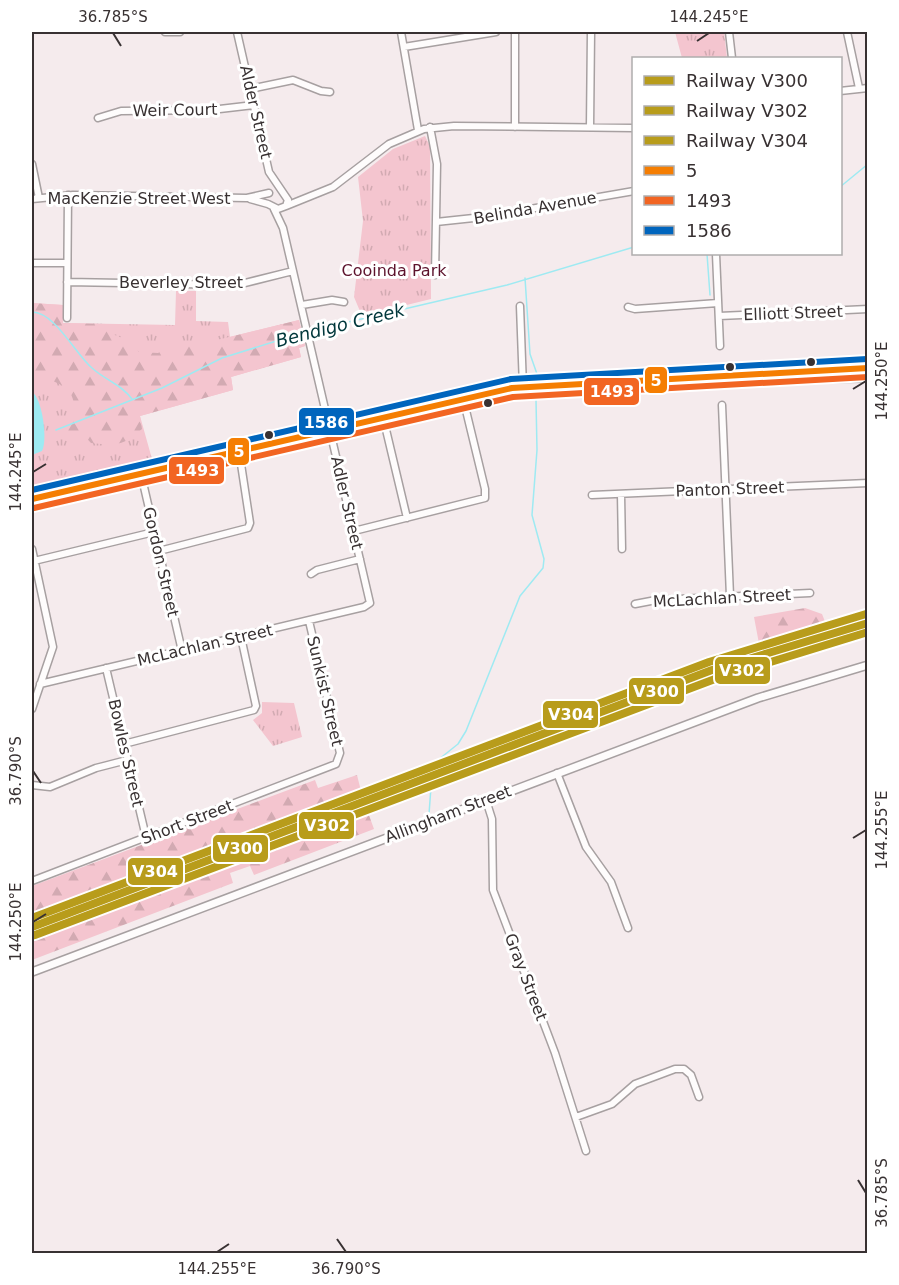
<svg xmlns="http://www.w3.org/2000/svg" width="899" height="1285" font-family="'DejaVu Sans',sans-serif">
<style>
.grass{fill:url(#grass-tufts)}
.forest{fill:url(#forest-firs)}
.water{fill:#9eeaf2}
.lines{fill:none;stroke-linecap:round;stroke-linejoin:round}
.stream{stroke:#9eeaf2;stroke-width:1.5}
.minor-casing{stroke:#a7a0a1;stroke-width:9}
.tertiary-casing{stroke:#a7a0a1;stroke-width:10}
.trunk-casing{stroke:#a7a0a1;stroke-width:12}
.minor{stroke:#fefcfc;stroke-width:6}
.tertiary{stroke:#fefcfc;stroke-width:7}
.trunk{stroke:#fefcfc;stroke-width:9}
.bus-1-casing{stroke:#fff;stroke-width:10}
.bus-2-casing{stroke:#fff;stroke-width:10}
.bus-3-casing{stroke:#fff;stroke-width:10}
.bus-1{stroke:#f57e02;stroke-width:6}
.bus-2{stroke:#f26522;stroke-width:6}
.bus-3{stroke:#0065bd;stroke-width:6}
.rail-1-casing{stroke:#fff;stroke-width:12}
.rail-2-casing{stroke:#fff;stroke-width:12}
.rail-3-casing{stroke:#fff;stroke-width:12}
.rail-1{stroke:#b89c1b;stroke-width:8}
.rail-2{stroke:#b89c1b;stroke-width:8}
.rail-3{stroke:#b89c1b;stroke-width:8}
.ticks{fill:none;stroke:#383132;stroke-width:2}
.bus-dot{fill:#383132;stroke:#fff;stroke-width:2}
.labels{text-anchor:middle;dominant-baseline:central;stroke-width:6;stroke-linejoin:round;paint-order:stroke}
.street-label{font-size:16px;fill:#383132;stroke:#fff}
.park-label{font-size:16px;fill:#5c122c;stroke:#fff}
.water-label{font-size:18px;font-style:italic;fill:#00373b;stroke:#fff}
.line-badge{stroke:#fff;stroke-width:2}
.badge-label{font-size:16px;text-anchor:middle;font-weight:bold;fill:#fff}
.neatline{fill:none;stroke:#383132;stroke-width:2}
.ticks-label{font-size:15px;text-anchor:middle;fill:#383132}
</style>
<defs>
<pattern id="grass-tufts" width="24" height="20" patternUnits="userSpaceOnUse" patternTransform="scale(1.5)"><rect width="24" height="20" fill="#f4c5cf"/><path d="M3 7l-1-3M5 7V3M7 7l1-3M15 17l-1-3M17 17v-4M19 17l1-3" fill="none" stroke="#d2aab2"/></pattern>
<pattern id="forest-firs" width="22" height="20" patternUnits="userSpaceOnUse" patternTransform="scale(1.5)"><rect width="22" height="20" fill="#f4c5cf"/><path d="M5 1l3.5 6h-7zM16 11l3.5 6h-7z" fill="#d2aab2"/></pattern>
</defs>
<rect width="100%" height="100%" fill="#f5ebed"/>
<path class="grass" d="M675,32H724L727,58H682Z
M425,136L430,146L431,299L362,316L354,297L363,221L358,177L393,149Z
M176,291H196V321L228,322L230,337L299,320L305,346L299,348L301,357L231,377L233,390L140,416L152,459L32,489V303L63,305V323L175,325Z
M262,702L294,703L302,737L273,746L253,720L262,713Z"/>
<path class="forest" d="M32,303L63,305V323L106,324L110,333L127,340L139,352L158,353L177,343L196,345L299,320L305,346L299,348L301,357L231,377L233,390L140,416L142,429C123,446 116,446 91,443L80,431L63,435L64,423L75,413C74,388 65,387 45,377L32,385Z
M805,608L822,614L828,629L760,649L754,617Z
M357,775L363,799L32,925V886L315,780L318,788Z
M366,807L374,829L254,875L250,866L230,873L233,883L32,960V933Z"/>
<path class="water" d="M32,392C42,398 48,439 42,451L32,455Z"/>
<g class="lines">
<path class="stream" d="M840,187L868,164
M707,254L710,295
M525,278L530,354L537,374
M32,312C55,312 76,355 92,368C105,380 121,384 132,399
M310,331L507,285L634,247
M56,430L162,388L222,358L305,332
M438,766V760L458,744L466,731L520,596L543,568L544,559L532,515L537,450L536,400
M429,814L431,787"/>
<defs>
<path id="minor" d="M165,32H180
M237,32L269,172L288,200L286,206L278,209L268,204L250,199
M401,32L418,130
M729,32L732,58
M847,32L859,88
M404,47L496,32
M250,89L293,80L321,91L330,92
M840,91L868,88
M98,118L121,111L211,110L254,105
M430,127L437,164L435,275
M515,127V32
M590,127L591,32
M32,164L39,198
M32,199L73,195L247,198L269,193
M286,206L333,187L389,144L424,129L454,126L634,128
M436,222L483,217L634,191
M716,254L720,346
M32,263H67
M67,282L237,285L293,271
M302,305L332,300L344,302
M520,306L523,387
M628,307L635,309L718,303
M719,316L868,309
M67,318L68,195
M722,405L730,596
M383,417L407,518
M141,474L182,651
M621,494L622,549
M592,495L868,483
M354,531L485,498V489L463,398
M32,549L53,647L32,709
M159,551L248,528L250,523L239,451
M34,561L154,532
M311,574L317,570L360,559
M635,604L656,600L810,593
M106,668L146,837
M40,684L364,607L370,603L283,228L274,209
M124,744L254,710L256,706L241,637
M557,773L586,847L611,882L628,928
M32,785L50,787L96,768L127,760
M486,800L492,819L493,890L555,1053L586,1151
M32,881L336,764L340,753L309,621
M576,1117L612,1104L635,1084L675,1069H684L691,1075L699,1097"/>
<path id="tertiary" d="M32,972L758,698L868,665"/>
<path id="trunk" d="M765,378L868,377
M32,499L512,388L868,368"/>
</defs>
<use href="#minor" class="minor-casing"/>
<use href="#tertiary" class="tertiary-casing"/>
<use href="#trunk" class="trunk-casing"/>
<use href="#minor" class="minor"/>
<use href="#tertiary" class="tertiary"/>
<use href="#trunk" class="trunk"/>
<defs>
<path id="bus-1" d="M32,499L512,388L868,368"/>
<path id="bus-2" d="M34,508L513,397L868,377"/>
<path id="bus-3" d="M32,490L511,379L867,359"/>
</defs>
<use href="#bus-1" class="bus-1-casing"/>
<use href="#bus-2" class="bus-2-casing"/>
<use href="#bus-3" class="bus-3-casing"/>
<use href="#bus-1" class="bus-1"/>
<use href="#bus-2" class="bus-2"/>
<use href="#bus-3" class="bus-3"/>
<defs>
<path id="rail-1" d="M32,927L712,670L868,623"/>
<path id="rail-2" d="M35,935L715,679L868,632"/>
<path id="rail-3" d="M32,918L709,662L866,614"/>
</defs>
<use href="#rail-1" class="rail-1-casing"/>
<use href="#rail-2" class="rail-2-casing"/>
<use href="#rail-3" class="rail-3-casing"/>
<use href="#rail-1" class="rail-1"/>
<use href="#rail-2" class="rail-2"/>
<use href="#rail-3" class="rail-3"/>
</g>
<path class="ticks" d="M113,33L121,46M697,41L709,33M853,389L866,381M33,472L46,464M33,771L41,783M853,838L866,830M33,922L46,914M858,1180L866,1193M337,1239L346,1252M217,1252L229,1244"/>
<g class="bus-dot">
<circle cx="811" cy="362" r="5"/>
<circle cx="730" cy="367" r="5"/>
<circle cx="488" cy="403" r="5"/>
<circle cx="269" cy="435" r="5"/>
</g>
<g class="labels">
<g class="street-label">
<text transform="translate(175 110) rotate(-1)">Weir Court</text>
<text transform="translate(256 112) rotate(77)">Alder Street</text>
<text x="139" y="198">MacKenzie Street West</text>
<text transform="translate(535 208) rotate(-10)">Belinda Avenue</text>
<text x="181" y="282">Beverley Street</text>
<text transform="translate(793 313) rotate(-2)">Elliott Street</text>
<text transform="translate(730 489) rotate(-2)">Panton Street</text>
<text transform="translate(347 503) rotate(77)">Adler Street</text>
<text transform="translate(161 562) rotate(77)">Gordon Street</text>
<text transform="translate(722 598) rotate(-3)">McLachlan Street</text>
<text transform="translate(205 645) rotate(-13)">McLachlan Street</text>
<text transform="translate(325 691) rotate(77)">Sunkist Street</text>
<text transform="translate(126 753) rotate(77)">Bowles Street</text>
<text transform="translate(448 814) rotate(-21)">Allingham Street</text>
<text transform="translate(187 822) rotate(-21)">Short Street</text>
<text transform="translate(526 977) rotate(69)">Gray Street</text>
</g>
<g class="park-label">
<text x="394" y="270">Cooinda Park</text>
</g>
<g class="water-label">
<text transform="translate(340 325) rotate(-14)">Bendigo Creek</text>
</g>
</g>
<g class="line-badge">
<rect x="644" y="366" width="24" height="28" rx="6" fill="#f57e02"/>
<rect x="583" y="377" width="57" height="29" rx="6" fill="#f26522"/>
<rect x="298" y="407" width="57" height="29" rx="6" fill="#0065bd"/>
<rect x="227" y="437" width="23" height="29" rx="6" fill="#f57e02"/>
<rect x="168" y="456" width="57" height="29" rx="6" fill="#f26522"/>
<rect x="714" y="656" width="57" height="29" rx="6" fill="#b89c1b"/>
<rect x="628" y="677" width="57" height="28" rx="6" fill="#b89c1b"/>
<rect x="542" y="700" width="57" height="29" rx="6" fill="#b89c1b"/>
<rect x="298" y="811" width="57" height="29" rx="6" fill="#b89c1b"/>
<rect x="212" y="834" width="57" height="29" rx="6" fill="#b89c1b"/>
<rect x="127" y="857" width="57" height="29" rx="6" fill="#b89c1b"/>
</g>
<g class="badge-label">
<text x="656" y="386">5</text>
<text x="612" y="397">1493</text>
<text x="326" y="428">1586</text>
<text x="239" y="457">5</text>
<text x="197" y="476">1493</text>
<text x="742" y="676">V302</text>
<text x="656" y="697">V300</text>
<text x="571" y="720">V304</text>
<text x="327" y="831">V302</text>
<text x="240" y="854">V300</text>
<text x="155" y="877">V304</text>
</g>
<rect width="899" height="1285" fill="none" stroke="#ffffff" stroke-width="66"/>
<rect x="632" y="57" width="210" height="198" fill="#ffffff" stroke="#afadad" stroke-width="1.5"/>
<rect x="644" y="76" width="30" height="9" fill="#b89c1b" stroke="#afadad" stroke-width="1.5"/>
<text x="686" y="87" font-size="18" fill="#383132">Railway V300</text>
<rect x="644" y="106" width="30" height="9" fill="#b89c1b" stroke="#afadad" stroke-width="1.5"/>
<text x="686" y="117" font-size="18" fill="#383132">Railway V302</text>
<rect x="644" y="136" width="30" height="9" fill="#b89c1b" stroke="#afadad" stroke-width="1.5"/>
<text x="686" y="147" font-size="18" fill="#383132">Railway V304</text>
<rect x="644" y="166" width="30" height="9" fill="#f57e02" stroke="#afadad" stroke-width="1.5"/>
<text x="686" y="177" font-size="18" fill="#383132">5</text>
<rect x="644" y="196" width="30" height="9" fill="#f26522" stroke="#afadad" stroke-width="1.5"/>
<text x="686" y="207" font-size="18" fill="#383132">1493</text>
<rect x="644" y="226" width="30" height="9" fill="#0065bd" stroke="#afadad" stroke-width="1.5"/>
<text x="686" y="237" font-size="18" fill="#383132">1586</text>
<rect x="33" y="33" width="833" height="1219" class="neatline"/>
<g class="ticks-label">
<text x="113" y="22">36.785°S</text>
<text x="709" y="22">144.245°E</text>
<text transform="translate(882 381) rotate(-90)" y="5">144.250°E</text>
<text transform="translate(16 472) rotate(-90)" y="5">144.245°E</text>
<text transform="translate(16 771) rotate(-90)" y="5">36.790°S</text>
<text transform="translate(882 830) rotate(-90)" y="5">144.255°E</text>
<text transform="translate(16 922) rotate(-90)" y="5">144.250°E</text>
<text transform="translate(882 1193) rotate(-90)" y="5">36.785°S</text>
<text x="217" y="1274">144.255°E</text>
<text x="346" y="1274">36.790°S</text>
</g>
</svg>
